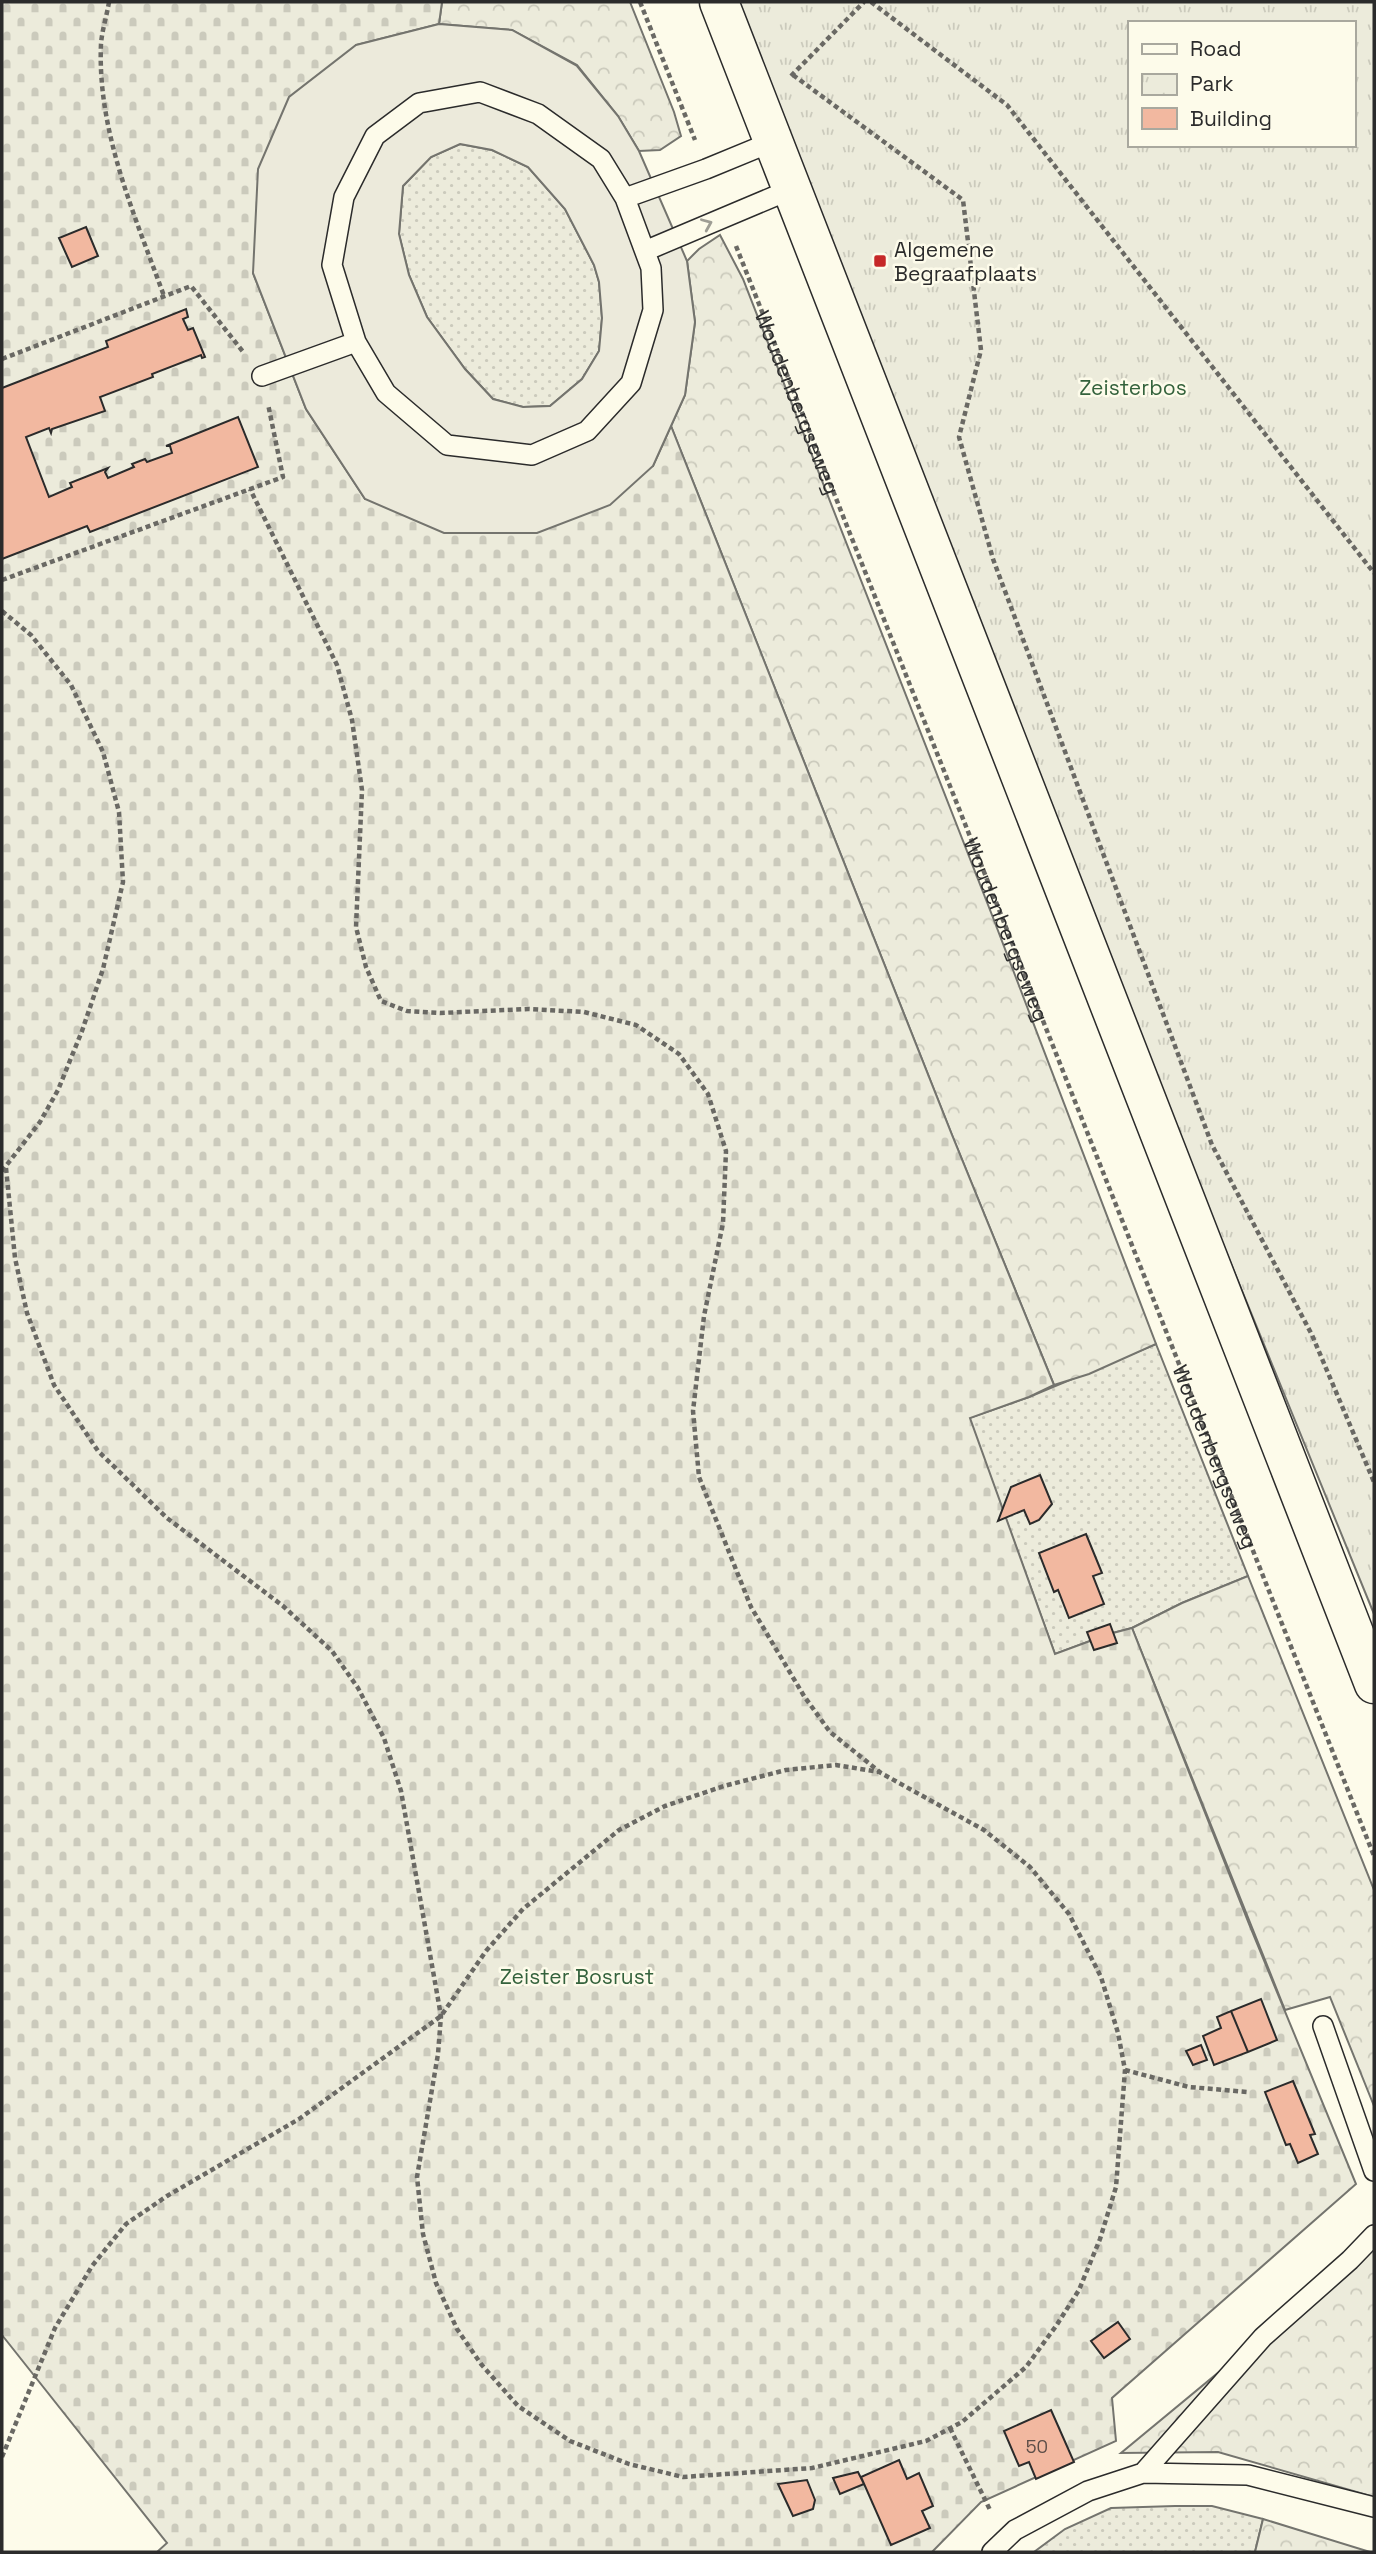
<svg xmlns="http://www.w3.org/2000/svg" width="1376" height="2554" font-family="'Space Grotesk',sans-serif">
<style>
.grass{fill:url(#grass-dots);stroke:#74746e;stroke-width:2}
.forest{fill:url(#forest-crowns);stroke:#74746e;stroke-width:2}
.cemetery{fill:url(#cemetery-stones);stroke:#74746e;stroke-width:2}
.park{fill:url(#park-tufts);stroke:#74746e;stroke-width:2;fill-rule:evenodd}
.parking{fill:#eceadb;stroke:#74746e;stroke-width:2;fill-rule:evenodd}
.building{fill:#f2b8a0;stroke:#2b2b2b;stroke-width:2}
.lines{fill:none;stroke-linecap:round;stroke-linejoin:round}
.lane-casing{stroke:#2b2b2b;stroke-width:22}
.primary-casing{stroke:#2b2b2b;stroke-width:41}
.path{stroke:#6a6964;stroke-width:4.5;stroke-dasharray:5 3.5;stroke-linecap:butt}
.lane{stroke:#fdfbea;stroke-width:19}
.primary{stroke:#fdfbea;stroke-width:38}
.oneway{stroke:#9e9d94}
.poi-dot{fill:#c62828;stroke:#fdfbea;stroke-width:2.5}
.labels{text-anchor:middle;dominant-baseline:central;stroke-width:5;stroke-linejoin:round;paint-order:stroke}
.number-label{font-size:18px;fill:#5d4e48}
.poi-label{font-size:21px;fill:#2b2b2b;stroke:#fdfbea;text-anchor:start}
.park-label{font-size:21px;fill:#34623c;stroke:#fdfbea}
.street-label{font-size:21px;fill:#2b2b2b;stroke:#fdfbea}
</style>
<defs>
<pattern id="grass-dots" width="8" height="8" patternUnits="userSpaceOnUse" patternTransform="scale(1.75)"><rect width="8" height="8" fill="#ecebdb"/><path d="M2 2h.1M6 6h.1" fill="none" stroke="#cbcabc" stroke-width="1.8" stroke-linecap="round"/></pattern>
<pattern id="forest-crowns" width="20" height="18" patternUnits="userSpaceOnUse" patternTransform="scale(1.75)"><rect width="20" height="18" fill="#ecebdb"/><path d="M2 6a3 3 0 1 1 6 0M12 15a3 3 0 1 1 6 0" fill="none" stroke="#cbcabc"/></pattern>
<pattern id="cemetery-stones" width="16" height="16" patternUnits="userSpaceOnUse" patternTransform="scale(1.75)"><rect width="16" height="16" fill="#ecebdb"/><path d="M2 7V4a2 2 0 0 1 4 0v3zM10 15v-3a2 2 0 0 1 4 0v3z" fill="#cbcabc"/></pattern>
<pattern id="park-tufts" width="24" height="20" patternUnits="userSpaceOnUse" patternTransform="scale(1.75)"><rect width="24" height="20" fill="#ecebdb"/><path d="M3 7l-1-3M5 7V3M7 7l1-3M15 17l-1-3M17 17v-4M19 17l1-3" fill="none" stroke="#cbcabc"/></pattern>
</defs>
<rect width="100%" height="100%" fill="#fdfbea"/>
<path class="grass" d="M460,144L492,150L528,167L565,209L594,265L599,282L602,318L599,351L582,379L550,406L523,407L493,399L465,369L427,317L409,275L399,234L403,186L431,157Z
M1156,1344L1248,1576L1182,1603L1132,1628L1109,1634L1055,1654L969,1418L1029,1397Z
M1175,2506H1212L1263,2519L1255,2552H1034L1065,2529L1111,2508Z"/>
<path class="forest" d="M442,2H630L674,112L681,136L660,150L639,151L618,116L577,65L512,30L439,24Z
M720,235L743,279L992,915L1156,1344L1089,1374L1054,1385L952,1135L671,426L685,395L695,322L687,261L699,249Z
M1248,1576L1374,1890V2106L1330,1997L1285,2010L1132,1628L1182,1603Z
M1374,2235V2497L1218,2452L1121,2453L1329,2281Z
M1263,2519L1370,2552H1255Z"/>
<path class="cemetery" d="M2,2H442L439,24L356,45L253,273L306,409L365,499L653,466L671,426L952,1135L1054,1385L1029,1397L970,1418L1055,1654L1109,1634L1132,1628L1249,1924L1356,2184L1112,2398L1116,2441L981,2502L932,2552H157L167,2543L2,2335Z"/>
<path class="park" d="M713,2H1374V1614L792,189ZM1129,23H1353V145H1129Z"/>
<path class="parking" d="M439,24L512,30L577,66L618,116L639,151L687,261L695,322L685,395L653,466L610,505L537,533H444L365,499L306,409L253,273L258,169L289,97L356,45ZM460,144L492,150L528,167L565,209L594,265L599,282L602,318L599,351L582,379L550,406L523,407L493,399L465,369L427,317L409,275L399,234L403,186L431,157Z"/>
<path class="building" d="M86,227L98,256L72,267L59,238Z
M186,309L188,317L183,319L188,330L193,328L205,357L202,358L201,355L152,374L153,377L100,397L105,411L52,429L51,433L49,428L26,437L49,497L72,487L70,483L108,468L105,472L108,478L134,467L132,464L145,459L147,462L172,453L170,446H166L238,417L258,467L90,532L87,526L2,559V388L108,347L106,341Z
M1040,1475L1052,1504L1039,1520L1030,1524L1024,1510L998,1521L1011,1487Z
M1086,1534L1102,1573L1093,1576L1104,1604L1069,1618L1058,1590L1054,1592L1039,1553Z
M1110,1624L1117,1643L1094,1650L1087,1632Z
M1261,1999L1277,2040L1248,2052L1231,2011Z
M1231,2011L1248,2052L1214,2065L1203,2036L1221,2028L1217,2017Z
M1201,2045L1207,2060L1193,2065L1186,2051Z
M1293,2081L1315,2134L1310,2135L1318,2154L1298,2163L1290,2144L1286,2145L1265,2092Z
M1118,2322L1130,2339L1104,2358L1091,2341Z
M1051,2410L1074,2462L1036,2479L1029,2462L1019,2466L1004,2431Z
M899,2460L907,2479L919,2473L933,2506L922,2511L930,2528L891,2545L861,2477Z
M858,2472L864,2484L840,2494L833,2478Z
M807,2480L815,2500L813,2509L793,2516L778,2484Z"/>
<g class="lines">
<defs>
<path id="lane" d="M480,92L538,114L601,159L625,198L651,268L653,310L631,383L587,431L532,455L447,445L386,393L356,342L332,265L344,197L375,136L419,103Z
M625,198L706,169L774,141
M645,251L792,189
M262,376L356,342
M1323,2026L1374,2171
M1143,2473L1263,2337L1350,2260L1374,2235
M992,2552L1015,2530L1088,2491L1143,2473L1248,2475L1374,2507"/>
<path id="primary" d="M719,2L1374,1684"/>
</defs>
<use href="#lane" class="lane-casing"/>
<use href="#primary" class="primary-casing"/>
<g class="path">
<path d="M109,2C107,15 102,30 101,44C97,131 135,216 164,296"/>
<path d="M640,2L695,140"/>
<path d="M871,2L1007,105L1374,573"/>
<path d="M793,75L963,200L981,350L959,437L993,559L1212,1145L1312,1335L1374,1482"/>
<path d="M791,76L864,2"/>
<path id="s1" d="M736,246L1374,1856"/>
<path d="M2,359L191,286L244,353"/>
<path d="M2,580L283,477L268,404"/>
<path d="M2,611L31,635L71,685L103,752L119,812L123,882L103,969L82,1031L58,1090L40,1122L2,1171"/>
<path d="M6,1168L15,1258L27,1313L54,1385L98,1451L167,1518L283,1606L332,1651L358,1688L384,1738L401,1791L441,2016L438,2054L417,2177L423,2234L436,2283L457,2329L481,2364L518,2406L570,2441L629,2464L683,2477L812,2468L926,2441L962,2422L1026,2367L1056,2326L1079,2290L1100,2239L1116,2187L1125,2070L1118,2033L1101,1977L1069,1914L1030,1867L984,1830L881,1773L830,1732L804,1696L751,1607L699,1477L693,1411L704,1316L723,1223L726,1151L708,1094L679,1054L636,1025L584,1012L528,1009L440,1013L407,1011L381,1001L366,967L356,927L362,790L352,720L337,665L250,489"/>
<path d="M1125,2070L1189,2087L1247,2092"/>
<path d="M950,2428L991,2512"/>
<path d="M2,2457L55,2328L92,2266L126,2224L167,2196L299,2119L441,2016L486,1951L523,1909L619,1830L665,1806L724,1786L786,1770L836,1765L879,1772"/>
</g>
<use href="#lane" class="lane"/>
<use href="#primary" class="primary"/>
</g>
<defs><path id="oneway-chevron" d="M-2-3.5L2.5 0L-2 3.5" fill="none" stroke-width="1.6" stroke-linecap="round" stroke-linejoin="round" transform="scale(1.75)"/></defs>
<use class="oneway" href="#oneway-chevron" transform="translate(707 224) rotate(-23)"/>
<rect class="poi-dot" x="873" y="254" width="14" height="14" rx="3.5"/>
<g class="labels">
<g class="number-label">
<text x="1037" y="2446">50</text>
</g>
<g class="poi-label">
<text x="894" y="249">Algemene<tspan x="894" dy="24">Begraafplaats</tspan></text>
</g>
<g class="park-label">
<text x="1133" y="387">Zeisterbos</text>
<text x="577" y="1976">Zeister Bosrust</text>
</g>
<g class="street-label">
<text stroke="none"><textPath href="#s1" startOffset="168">Woudenbergseweg</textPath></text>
<text stroke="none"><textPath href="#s1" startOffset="735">Woudenbergseweg</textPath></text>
<text stroke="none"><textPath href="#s1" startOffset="1302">Woudenbergseweg</textPath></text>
</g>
</g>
<rect width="1376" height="2554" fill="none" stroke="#2b2b2b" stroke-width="7"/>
<rect x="1128" y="21" width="228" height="126" fill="#fdfbea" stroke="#a9a89e" stroke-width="2"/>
<rect x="1142" y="44" width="35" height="10" fill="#fdfbea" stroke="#a9a89e" stroke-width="2"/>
<text x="1190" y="56" font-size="21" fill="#2b2b2b">Road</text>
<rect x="1142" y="74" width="35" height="21" fill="url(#park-tufts)" stroke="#a9a89e" stroke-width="2"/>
<text x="1190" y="91" font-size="21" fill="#2b2b2b">Park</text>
<rect x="1142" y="108" width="35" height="21" fill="#f2b8a0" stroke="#a9a89e" stroke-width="2"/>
<text x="1190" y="126" font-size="21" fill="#2b2b2b">Building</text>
</svg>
